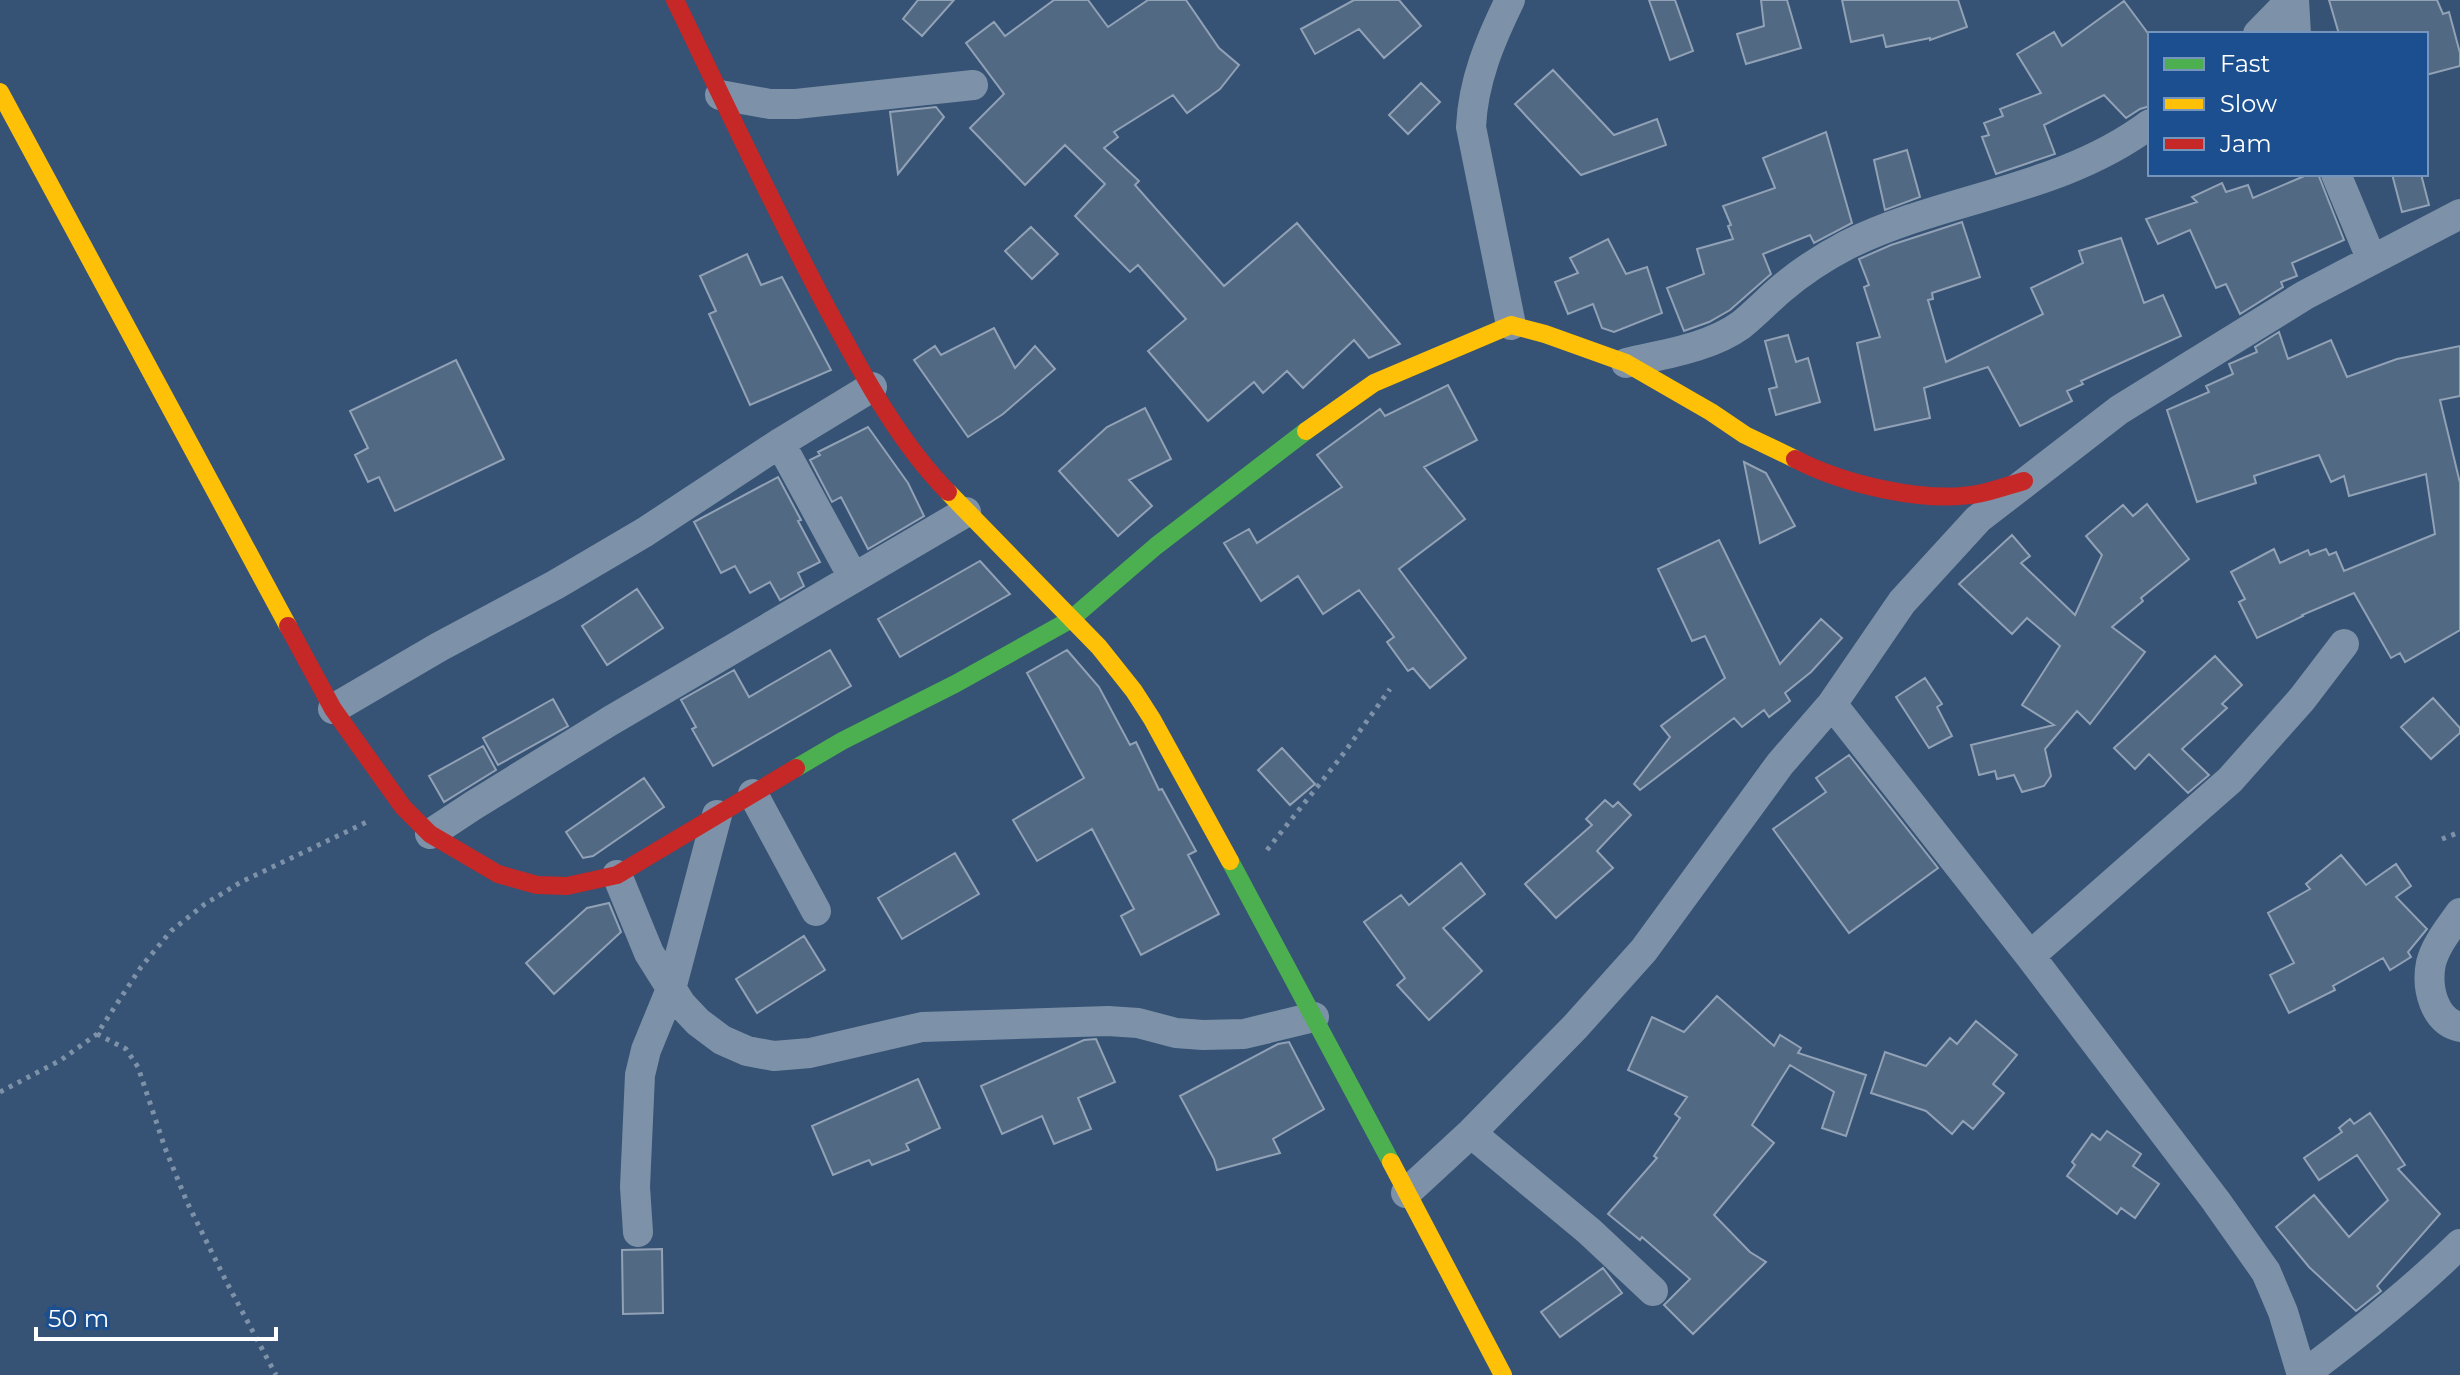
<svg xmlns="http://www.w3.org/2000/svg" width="2460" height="1375" font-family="Montserrat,sans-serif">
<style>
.building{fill:#526984;stroke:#92a2b6;stroke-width:2}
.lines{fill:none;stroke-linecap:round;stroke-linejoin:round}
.path{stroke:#7d92a8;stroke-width:5;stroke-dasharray:4 6;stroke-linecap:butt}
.street{stroke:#7d92a8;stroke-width:30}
.fast{stroke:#4caf50;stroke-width:18}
.slow{stroke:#ffc107;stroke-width:18}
.jam{stroke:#c62828;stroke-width:18}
</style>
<rect width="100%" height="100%" fill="#365274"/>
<path class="building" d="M918,0H954L922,36L903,19Z
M1054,0H1088L1108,27L1148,0H1186L1219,48L1239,65L1220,89L1187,113L1173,95L1114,132L1118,137L1104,148L1139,181L1135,185L1224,286L1297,223L1400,344L1369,358L1354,340L1303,388L1287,371L1263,393L1254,382L1208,421L1148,351L1186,319L1138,265L1130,272L1075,216L1105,184L1065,145L1025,185L970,128L1004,94L966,43L994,22L1005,36Z
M1354,0H1399L1421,26L1384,58L1359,29L1315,54L1301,29Z
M1649,0H1675L1693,51L1670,60Z
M1761,0H1787L1801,48L1746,64L1737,34L1764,26Z
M1842,0H1958L1967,27L1930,40V38L1886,47L1883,35L1851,42Z
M2329,0H2437L2443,14L2449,12L2460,53V66L2426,75V34H2339Z
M2124,1L2150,36V106L2140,109L2126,118L2104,95L2044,125L2055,154L1996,174L1982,137L1989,135L1984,123L2003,116L2000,109L2041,93L2017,54L2054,32L2062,46Z
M1553,70L1614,135L1657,119L1666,145L1581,175L1515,104Z
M1421,83L1440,102L1408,134L1389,115Z
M936,107L944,117L898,174L890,112Z
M1826,132L1852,223L1814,243L1810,235L1763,254L1771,274L1730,310L1709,322L1684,331L1667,288L1704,274L1697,249L1733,239L1728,226L1731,225L1723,206L1775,188L1763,158Z
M1907,150L1920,197L1885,210L1874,160Z
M2309,174H2318L2344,240L2292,263L2297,276L2281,282L2283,287L2240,314L2226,284L2216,288L2190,230L2158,244L2146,219L2197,202L2192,197L2222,183L2226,192L2248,185L2253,198Z
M2392,174H2421L2429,205L2402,212Z
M1962,222L1980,277L1932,293L1933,299L1928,300L1946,362L2043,314L2031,288L2083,263L2079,251L2121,238L2144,303L2163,295L2181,336L2081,381L2083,384L2067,391L2072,401L2020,426L1988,367L1924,388L1930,418L1875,430L1857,343L1880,337L1864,287L1869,285L1859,259L1891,245Z
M1031,227L1058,254L1032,279L1005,251Z
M1608,239L1626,274L1647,267L1662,313L1614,332L1602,328L1593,304L1568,314L1555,282L1578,273L1570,258Z
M747,254L761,285L782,277L831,370L750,405L709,314L716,311L700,276Z
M994,328L1015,368L1035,346L1055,369L1003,414L968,437L914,360L935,346L941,355Z
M2279,332L2288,359L2331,340L2347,377L2397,359L2460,346V396L2440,400L2460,483V630L2405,662L2400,653L2391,658L2354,593L2302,615L2303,616L2257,638L2239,602L2245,599L2231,572L2274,549L2280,563L2308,550L2310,555L2326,549L2329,555L2336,552L2344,571L2435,534L2426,474L2349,496L2344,476L2331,482L2319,455L2254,476L2256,483L2197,502L2167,410L2209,392L2206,386L2233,374L2229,364L2257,352L2255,347Z
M1788,335L1796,362L1808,358L1820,402L1776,415L1769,389L1777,387L1765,341Z
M456,360L504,459L395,511L379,477L368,482L355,455L368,448L350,411Z
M1448,385L1477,440L1424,467L1465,519L1399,569L1466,658L1430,688L1413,668L1408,671L1387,642L1394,637L1359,590L1323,614L1298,576L1261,601L1224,543L1249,529L1257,543L1342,487L1317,455L1380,409L1385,416Z
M1145,408L1171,459L1129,480L1152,506L1118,536L1059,471L1107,427Z
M868,427L908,483L924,516L868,549L841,497L832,502L810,460L820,455L818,452Z
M1744,462L1766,473L1795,526L1760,543Z
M778,477L801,520L798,521L820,562L798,573L804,586L780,600L770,582L750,593L735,566L721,573L694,522Z
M2147,504L2189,559L2141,598L2143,601L2112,627L2145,652L2090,724L2077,711L2045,749L2051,776L2044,786L2022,792L2014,775L1997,779L1995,771L1979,775L1971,745L2054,725L2022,705L2060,646L2027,618L2012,634L1959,584L2012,535L2030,556L2021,563L2075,615L2102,555L2086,536L2123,505L2133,516Z
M1719,540L1780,664L1821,619L1842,638L1811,672L1785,693L1790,701L1769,717L1764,710L1742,727L1734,718L1640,790L1634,784L1670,737L1661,726L1725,678L1705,636L1692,641L1658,569Z
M980,561L1010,594L900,657L878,619Z
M637,589L663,628L607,665L582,626Z
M830,650L851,686L713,766L692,729L696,727L681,700L734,670L749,697Z
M1067,650L1099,687L1130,745L1136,742L1159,790L1162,789L1196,851L1188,855L1219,914L1141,955L1121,916L1134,909L1092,829L1037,861L1013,820L1084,778L1027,673Z
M2215,656L2242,685L2222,704L2227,708L2182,749L2209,775L2188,793L2149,754L2135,769L2114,748Z
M1925,678L1942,704L1937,707L1952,736L1929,748L1896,697Z
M2433,698L2460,728V733L2431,759L2401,727Z
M553,699L568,726L498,765L483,738Z
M483,746L496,770L444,802L429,776Z
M1282,748L1315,784L1290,805L1258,770Z
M1849,755L1938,868L1849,933L1773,829L1826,792L1816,778Z
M644,778L664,807L593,856L583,858L566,832Z
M1605,800L1613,807L1618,802L1631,815L1597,851L1613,868L1556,918L1525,884L1592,825L1586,819Z
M955,853L979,894L902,939L878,898Z
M2341,855L2366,885L2396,864L2411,886L2396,897L2427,929L2408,952L2411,957L2390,970L2383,958L2333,986L2335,990L2289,1013L2270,975L2294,963L2268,913L2310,889L2306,884Z
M1461,863L1485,894L1443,928L1482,971L1429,1020L1397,985L1405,978L1364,922L1401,895L1409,905Z
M609,903L621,932L554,994L526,963L587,908Z
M804,936L825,970L757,1013L736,979Z
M1717,996L1774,1046L1780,1035L1801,1048L1798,1053L1866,1075L1846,1136L1822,1128L1834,1092L1790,1065L1752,1125L1774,1143L1714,1215L1750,1252L1766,1262L1693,1334L1664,1305L1690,1279L1642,1237L1640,1240L1608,1214L1657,1158L1654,1156L1680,1118L1675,1114L1687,1097L1628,1070L1652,1017L1684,1032Z
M1976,1021L2017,1055L1993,1084L2004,1093L1973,1129L1963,1121L1952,1134L1926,1111L1871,1093L1885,1052L1926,1066L1950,1038L1957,1044Z
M1096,1039L1115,1082L1078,1098L1091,1129L1054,1144L1042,1116L1002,1134L981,1086L1084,1040Z
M1289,1042L1324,1109L1273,1139L1280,1153L1217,1170L1214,1159L1180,1096L1278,1044Z
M918,1079L940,1128L906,1144L909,1150L872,1165L869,1160L833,1175L812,1126Z
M2370,1113L2405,1165L2398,1169L2440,1214L2377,1286L2381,1291L2356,1311L2309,1267L2276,1227L2314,1195L2349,1237L2388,1200L2357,1155L2319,1180L2304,1158L2342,1132L2339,1128L2350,1119L2354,1124Z
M2107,1131L2141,1154L2133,1166L2159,1184L2135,1218L2121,1208L2117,1214L2067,1176L2075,1165L2072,1162L2092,1134L2100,1140Z
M662,1249L663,1313L623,1314L622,1250Z
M1603,1268L1622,1293L1560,1337L1541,1312Z"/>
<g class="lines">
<path class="path" d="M2442,839L2460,832
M1267,850L1341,757L1390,689
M97,1034L126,1049L138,1067L165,1148L187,1202L227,1283L276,1375
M0,1092L61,1060L97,1034L141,967L171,931L205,904L241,882L369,821"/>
<path class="street" d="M1510,0C1490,41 1473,81 1471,127L1511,325
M2294,0L2296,34
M2258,34L2291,0
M720,95L770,104H796L973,85
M2336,174L2371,258
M1626,363C1664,354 1709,348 1741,325C1755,314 1768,300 1781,289C1801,272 1824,257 1847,245C1946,196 2059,192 2150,124
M780,443L853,577
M1832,704L2030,956L2216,1201L2266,1272L2283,1312L2302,1375
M333,709L439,647L555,585L645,532L780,443L872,387
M753,794L816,911
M430,834L474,805L610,721L966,512
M617,875L649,953L681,1004L698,1022L722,1040L747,1051L774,1056L810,1053L922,1027L1108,1021L1138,1023L1176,1033L1203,1035L1244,1034L1314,1017
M2460,913C2449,929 2436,944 2431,963C2426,988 2434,1021 2460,1027
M2030,956L2230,780L2302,699L2344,644
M1471,1133L1589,1231L1653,1291
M1406,1193L1471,1133L1575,1027L1644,950L1780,764L1832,704L1902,602L1978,519L2119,410L2305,295L2460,214
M638,1232L635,1187L640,1075L646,1050L671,989L717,815
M2303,1375C2358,1334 2411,1292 2460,1244"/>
<path class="fast" d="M796,768L842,741L955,684L1070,620L1156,546L1306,431
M1230,861L1391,1162"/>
<path class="slow" d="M0,92L288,626
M1306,431L1374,383L1511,325L1545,334L1626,363L1711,412L1745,435L1795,459
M948,492L1099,647L1134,691L1152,719L1230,861
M1391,1162L1503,1375"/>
<path class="jam" d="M675,0C725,103 773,207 827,308C861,371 897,440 948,492
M1795,459C1843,484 1928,505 1982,493C1996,490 2010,485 2024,481
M288,626L333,709L403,807L430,834L498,874L537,885L567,886L617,875L796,768"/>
</g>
<rect x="2148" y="32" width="280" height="144" fill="#1b4f8f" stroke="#7695bc" stroke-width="2"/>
<rect x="2164" y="58" width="40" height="12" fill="#4caf50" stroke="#7695bc" stroke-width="2"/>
<text x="2220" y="72" font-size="24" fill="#ffffff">Fast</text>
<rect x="2164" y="98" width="40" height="12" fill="#ffc107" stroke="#7695bc" stroke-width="2"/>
<text x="2220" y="112" font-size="24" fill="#ffffff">Slow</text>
<rect x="2164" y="138" width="40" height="12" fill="#c62828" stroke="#7695bc" stroke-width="2"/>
<text x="2220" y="152" font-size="24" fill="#ffffff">Jam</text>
<path d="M36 1327v12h240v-12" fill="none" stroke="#ffffff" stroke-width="4"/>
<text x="48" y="1327" font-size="24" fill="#ffffff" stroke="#1b4f8f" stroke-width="6" paint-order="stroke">50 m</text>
</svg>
